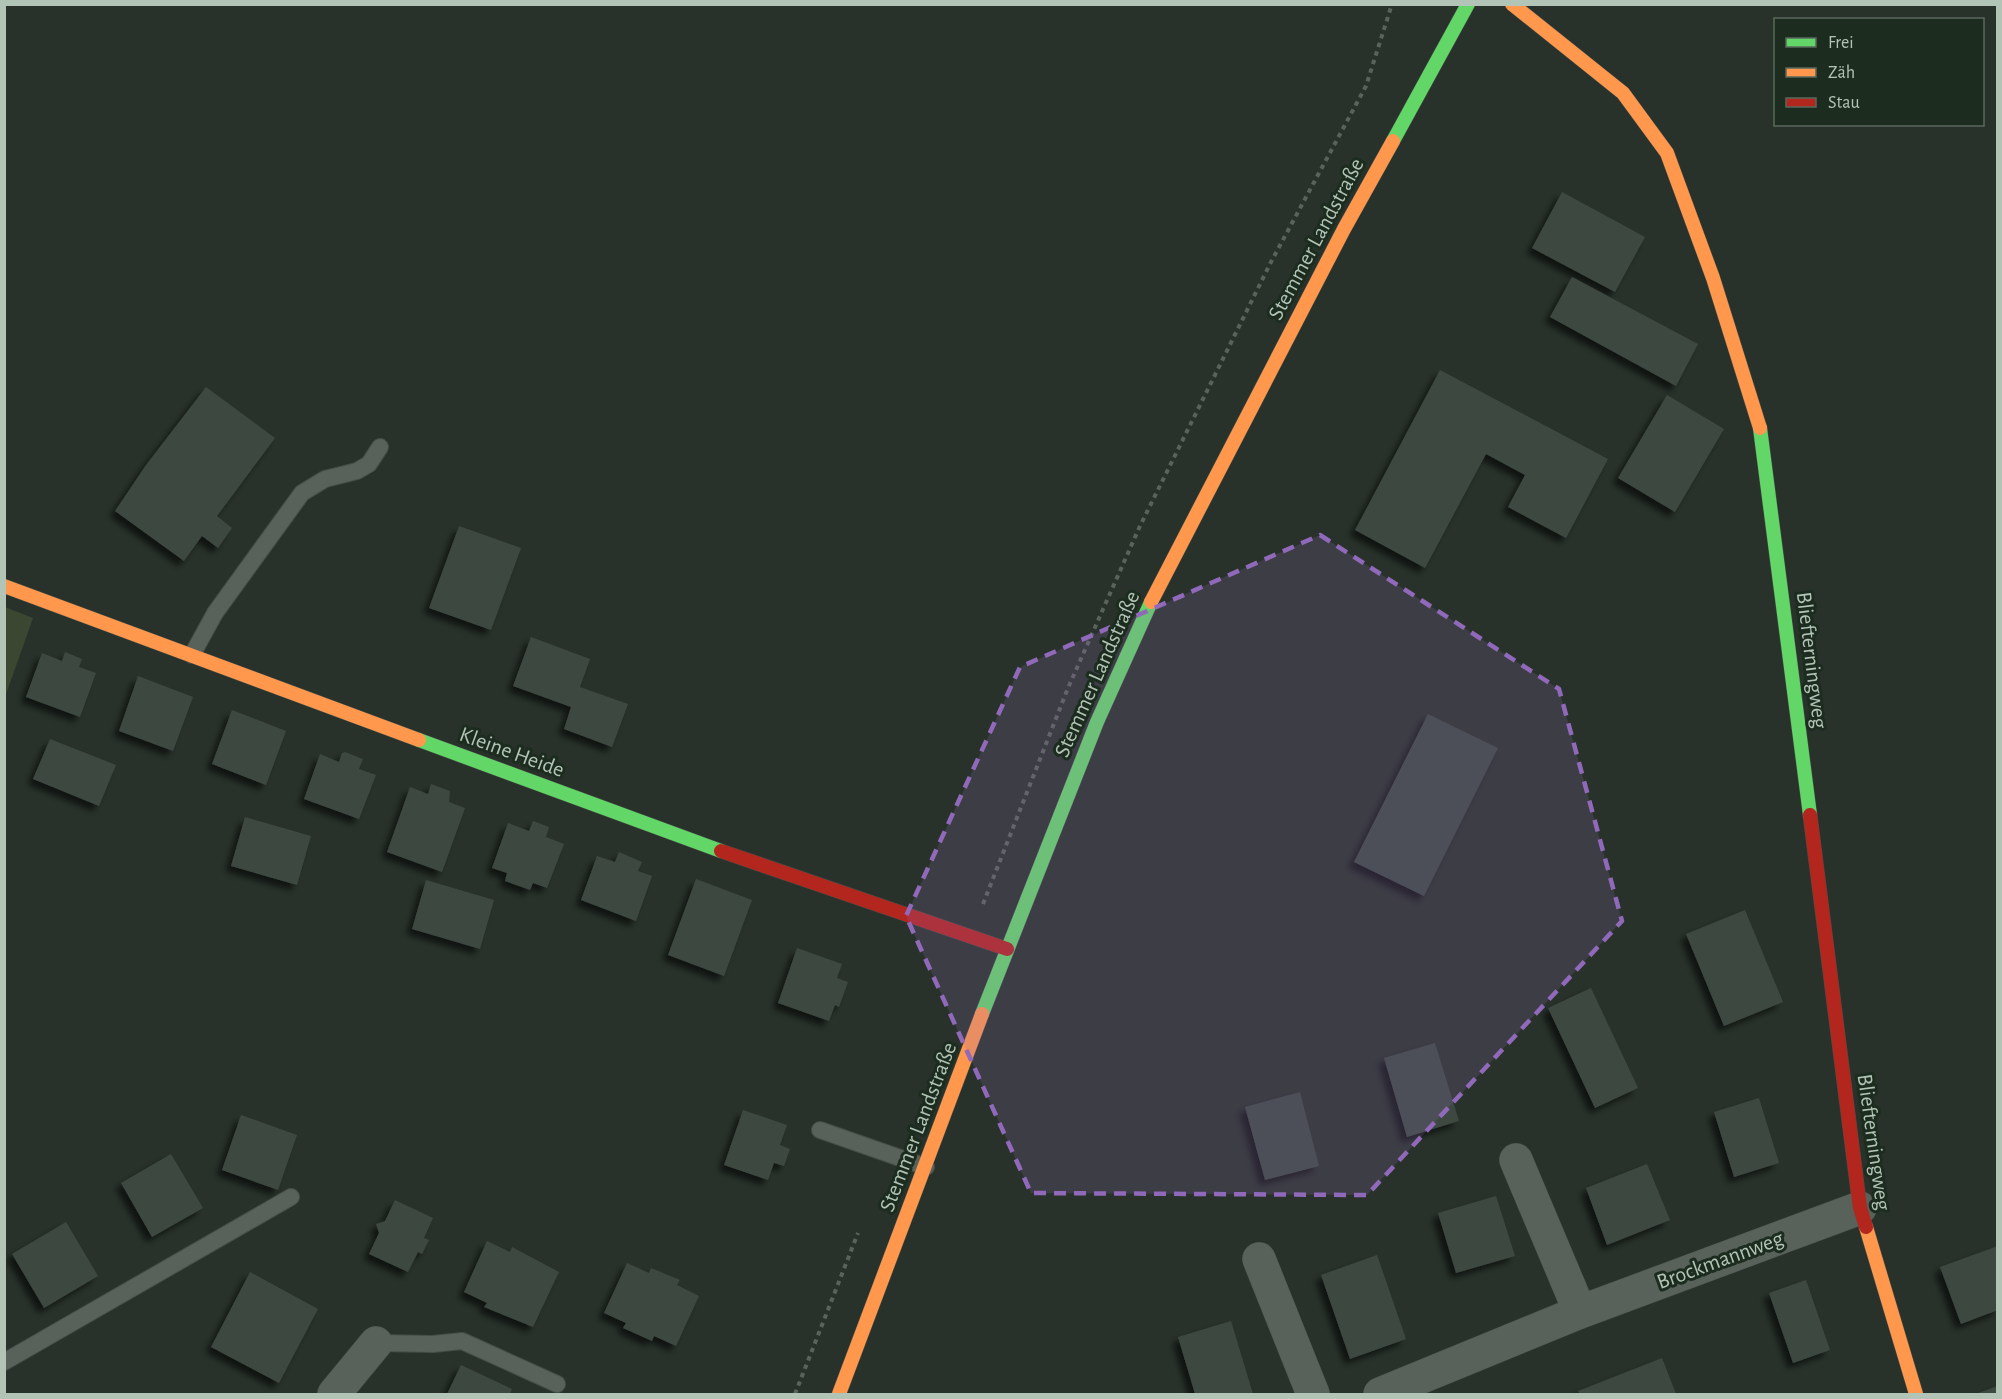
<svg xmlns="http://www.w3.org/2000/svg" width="2002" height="1399" font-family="'Alegreya Sans',sans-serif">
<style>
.green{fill:#3c4732}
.building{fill:#3e4840;filter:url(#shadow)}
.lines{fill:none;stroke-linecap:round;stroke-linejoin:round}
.lane-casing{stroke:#454d47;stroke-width:18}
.street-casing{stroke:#454d47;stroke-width:34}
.fast-casing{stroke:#454d47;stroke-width:15}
.slow-casing{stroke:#454d47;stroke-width:15}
.jam-casing{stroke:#454d47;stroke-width:15}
.path{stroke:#5a635b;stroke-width:4;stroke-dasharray:4.5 4.5;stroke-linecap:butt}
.lane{stroke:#58615a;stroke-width:16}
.street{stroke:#58615a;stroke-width:33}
.fast{stroke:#63d668;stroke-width:14}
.slow{stroke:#ff974d;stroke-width:14}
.jam{stroke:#b3261e;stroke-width:14}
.marked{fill:#9169bb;fill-opacity:0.2;stroke:#9169bb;stroke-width:4.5;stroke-dasharray:12 8;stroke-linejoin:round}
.labels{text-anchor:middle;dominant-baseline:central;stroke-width:6;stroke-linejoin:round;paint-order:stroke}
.street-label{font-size:22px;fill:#b2c4b6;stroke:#1c2d20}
</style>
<defs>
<filter id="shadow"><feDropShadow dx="-5.5" dy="5.5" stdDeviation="3" flood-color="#0009"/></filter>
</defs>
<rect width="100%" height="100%" fill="#28322a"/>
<path class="green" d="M5,607L33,618L5,697L4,607Z"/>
<path class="building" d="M1562,192L1645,237L1615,292L1532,248Z
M1572,277L1698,344L1676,386L1550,317Z
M1440,370L1608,459L1566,538L1508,507L1525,475L1486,454L1425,568L1355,530Z
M206,387L275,438L217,516L232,528L218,548L202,536L184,561L115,511L146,465Z
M1667,395L1724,429L1675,512L1618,478Z
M459,526L521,548L491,630L429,608Z
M531,637L590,659L580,687L628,704L612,747L564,729L571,707L513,686Z
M65,652L82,659L79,667L96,673L80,717L26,697L42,653L62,661Z
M138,676L193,697L173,751L119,731Z
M232,710L286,731L266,785L212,764Z
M1428,714L1498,748L1424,896L1354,862Z
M50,739L116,765L99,806L33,779Z
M345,752L363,759L359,769L376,775L359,819L304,799L320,754L339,762L342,753Z
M431,784L450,791L449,802L465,808L442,872L387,852L410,787L428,794Z
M245,817L311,836L297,885L231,866Z
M533,821L549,827L546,837L564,844L547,888L533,883L530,890L505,881L507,873L492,868L508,823L529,831Z
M619,852L642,862L638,871L652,876L636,921L581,900L597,856L615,862Z
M696,879L752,900L724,976L668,955Z
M426,880L494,900L480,949L412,929Z
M1745,910L1783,1002L1724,1026L1686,934Z
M797,948L842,964L837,978L848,982L839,1007L835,1005L829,1021L778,1003Z
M1591,988L1638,1088L1595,1108L1548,1008Z
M1435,1043L1459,1121L1407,1137L1384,1058Z
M1300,1092L1319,1166L1265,1180L1245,1107Z
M1759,1098L1779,1163L1734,1177L1714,1112Z
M743,1110L787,1125L780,1145L790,1149L784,1166L774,1163L768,1180L724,1165Z
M241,1115L297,1135L278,1190L222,1170Z
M171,1154L203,1208L152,1237L121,1183Z
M1647,1164L1670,1220L1607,1245L1586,1188Z
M1496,1196L1515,1256L1456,1273L1438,1213Z
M395,1200L433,1218L424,1238L429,1240L422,1254L418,1252L408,1272L369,1254L379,1233L376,1224L385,1221Z
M66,1222L98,1276L44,1308L12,1254Z
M487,1241L510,1252L512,1247L559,1272L533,1327L484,1307L487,1303L464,1292Z
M1998,1246V1310L1961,1324L1940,1267Z
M1377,1255L1406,1339L1350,1359L1321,1275Z
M627,1263L649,1273L651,1268L680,1280L677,1285L699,1296L676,1346L654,1336L652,1341L623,1328L626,1323L604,1313Z
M250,1272L318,1309L279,1383L211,1347Z
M1806,1280L1830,1350L1793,1363L1769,1293Z
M1231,1321L1253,1394H1195L1178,1337Z
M1662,1358L1676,1394H1580L1578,1391Z
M461,1365L512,1389L510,1394H447Z
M1998,1386V1394H1975Z"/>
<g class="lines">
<defs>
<path id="lane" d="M192,655L215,613L302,493L325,479L357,471L369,464L380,447
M820,1130L926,1167
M376,1343L433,1344L462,1341L557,1384
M4,1362L291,1197"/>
<path id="street" d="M1516,1160L1580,1312
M1259,1259L1313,1394
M334,1394L376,1343
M1380,1394L1580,1312L1860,1208"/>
<path id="fast" d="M1393,141L1468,4
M1760,428L1810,815
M419,740L721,851
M982,1014L1097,722L1151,602"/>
<path id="slow" d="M1512,4L1623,93L1667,153L1713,278L1760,428
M4,586L419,740
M1151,602L1344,229L1393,141
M1866,1227L1916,1394
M839,1394L982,1014"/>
<path id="jam" d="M1810,815L1860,1208L1866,1227
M721,851L1007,949"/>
</defs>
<use href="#lane" class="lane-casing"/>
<use href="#street" class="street-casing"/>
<use href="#fast" class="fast-casing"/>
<use href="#slow" class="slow-casing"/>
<use href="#jam" class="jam-casing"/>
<path class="path" d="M983,904L1068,688L1140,526L1271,262L1366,86L1392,4
M795,1394L858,1233"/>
<use href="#lane" class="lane"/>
<use href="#street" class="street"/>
<use href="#fast" class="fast"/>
<use href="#slow" class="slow"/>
<use href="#jam" class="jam"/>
</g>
<path class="marked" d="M1320,535L1559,689L1622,921L1367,1195L1031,1193L906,916L1020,667Z"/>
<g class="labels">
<g class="street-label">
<text transform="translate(1316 239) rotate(-62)">Stemmer Landstraße</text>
<text transform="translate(1812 660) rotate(83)">Bliefterningweg</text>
<text transform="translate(1097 674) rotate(-66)">Stemmer Landstraße</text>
<text transform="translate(512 752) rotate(20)">Kleine Heide</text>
<text transform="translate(918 1127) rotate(-69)">Stemmer Landstraße</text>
<text transform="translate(1874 1142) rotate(82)">Bliefterningweg</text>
<text transform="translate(1720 1260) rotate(-20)">Brockmannweg</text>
</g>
</g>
<rect width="2002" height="1399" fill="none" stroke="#b2c4b6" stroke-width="12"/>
<rect x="1774" y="18" width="210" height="108" fill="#1c2d20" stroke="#58695c" stroke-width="1.5"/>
<rect x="1786" y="38" width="30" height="9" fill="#63d668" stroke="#58695c" stroke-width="1.5"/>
<text x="1828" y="48" font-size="18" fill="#b2c4b6">Frei</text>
<rect x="1786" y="68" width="30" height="9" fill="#ff974d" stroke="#58695c" stroke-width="1.5"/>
<text x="1828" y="78" font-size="18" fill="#b2c4b6">Zäh</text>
<rect x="1786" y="98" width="30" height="9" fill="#b3261e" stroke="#58695c" stroke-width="1.5"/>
<text x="1828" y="108" font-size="18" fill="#b2c4b6">Stau</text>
</svg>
